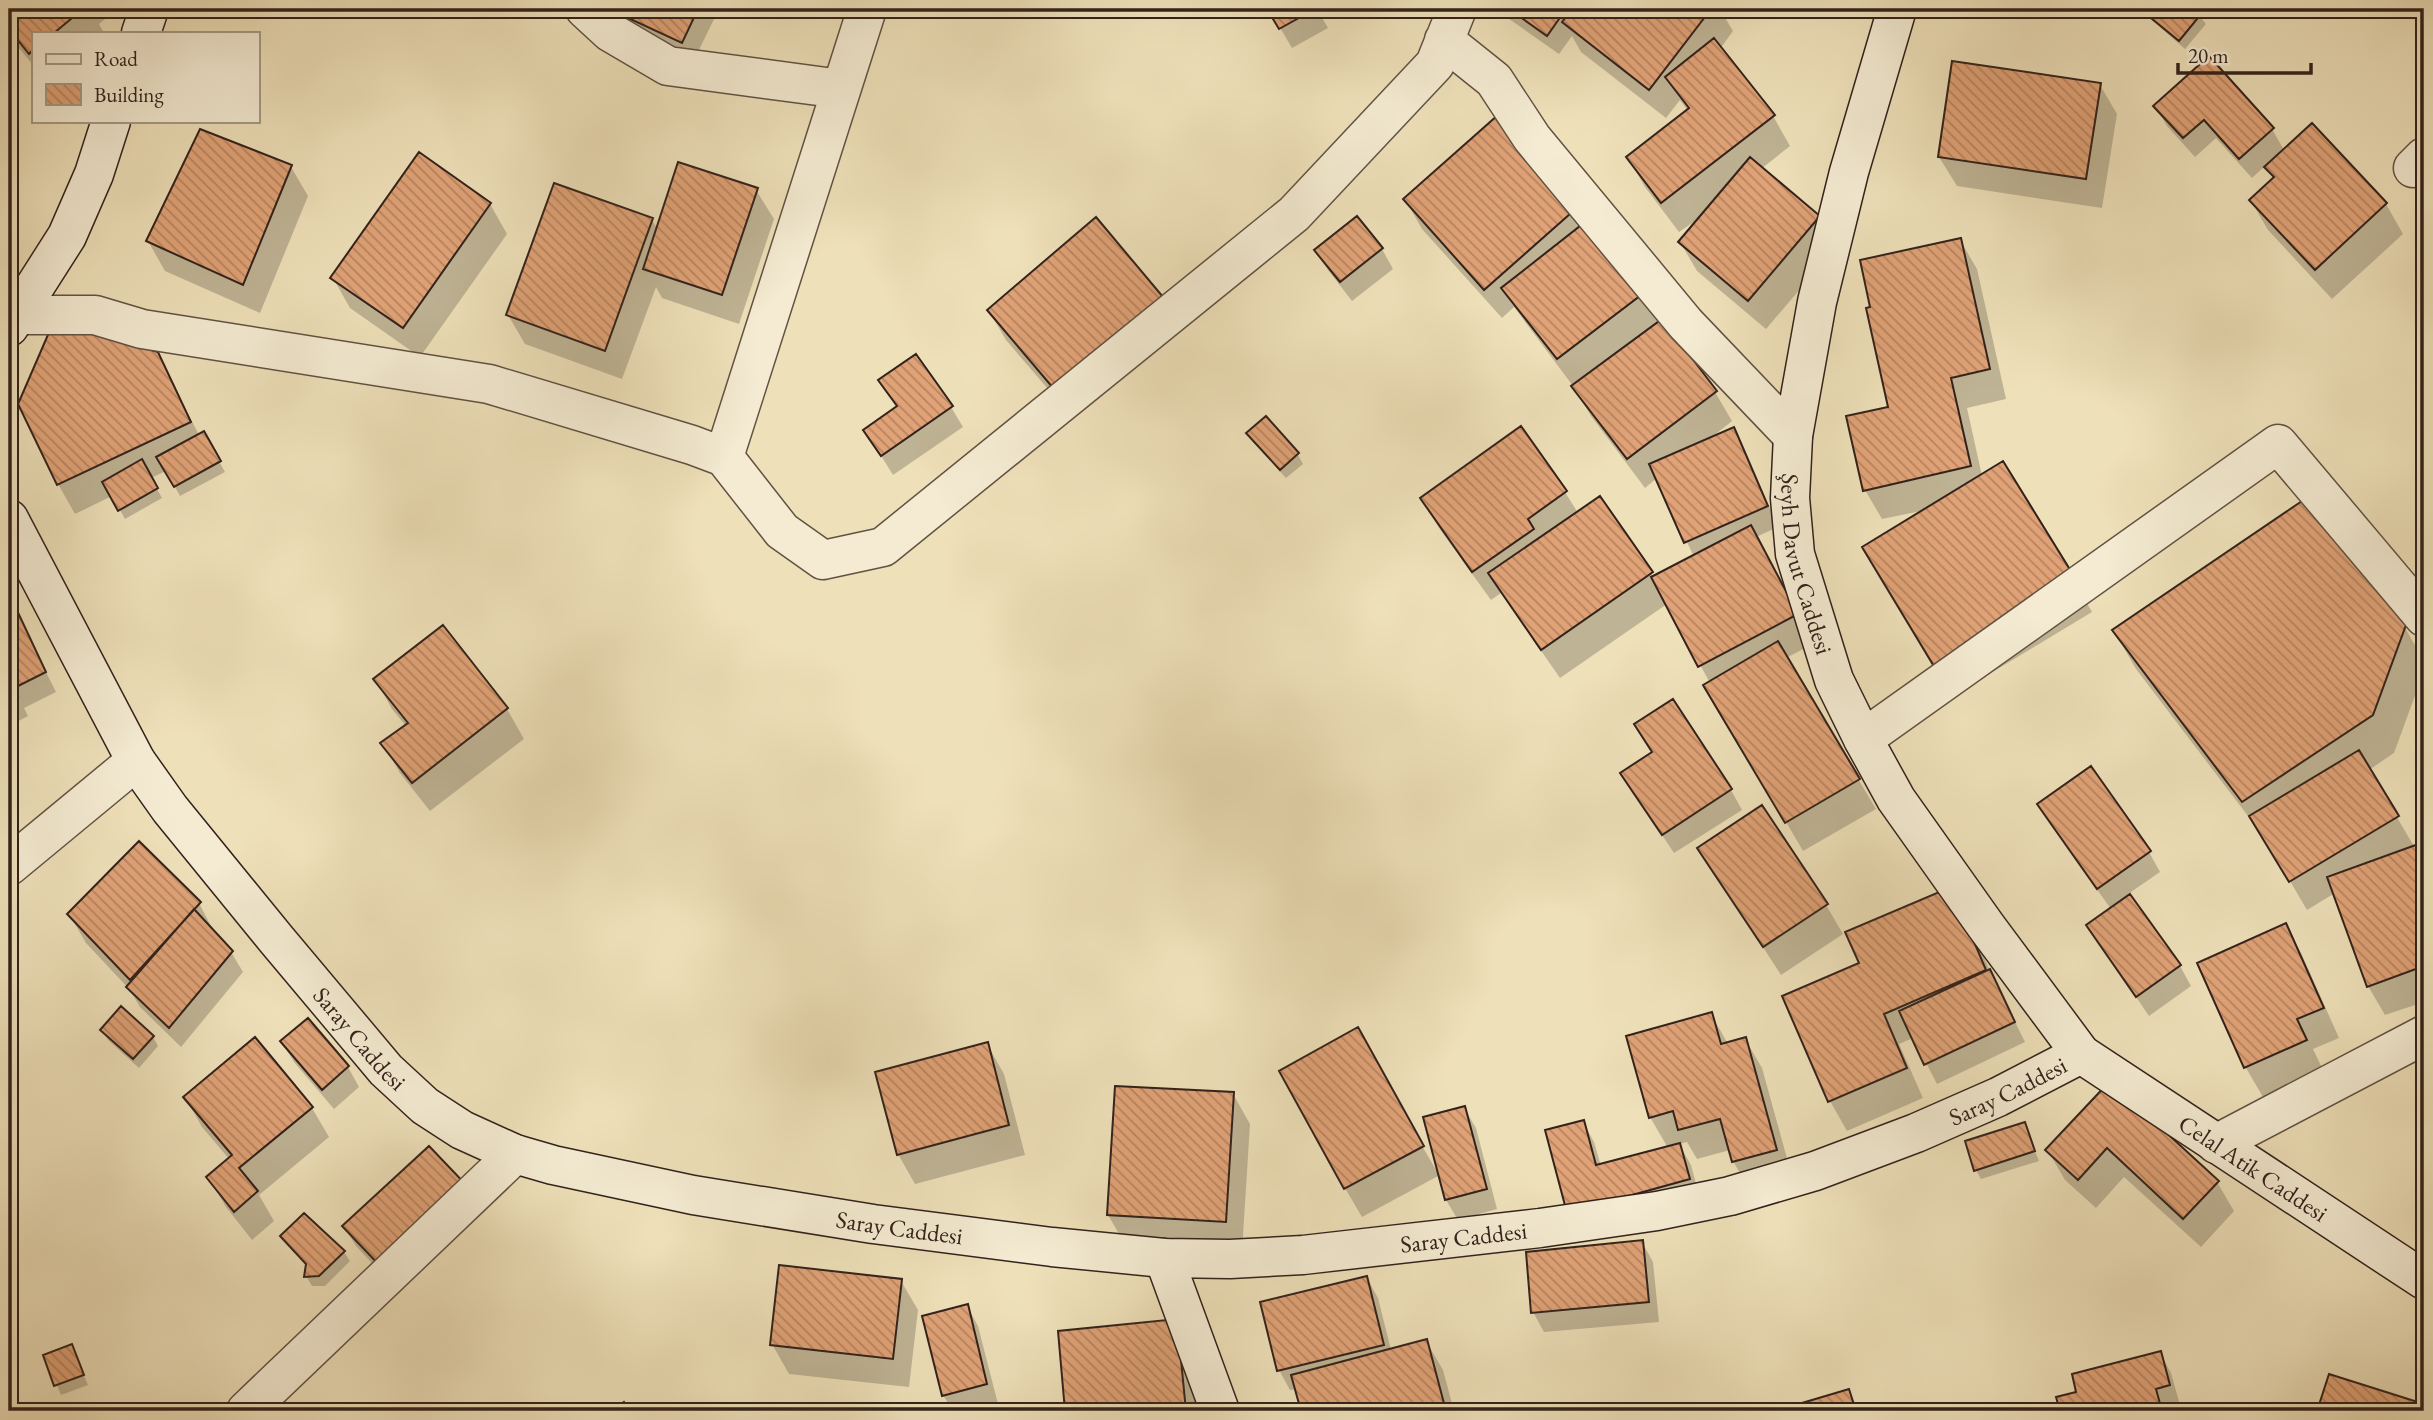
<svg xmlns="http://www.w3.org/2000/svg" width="2433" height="1420" font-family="'EB Garamond',serif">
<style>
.shadow{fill:#0003}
.building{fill:url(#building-back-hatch);stroke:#32221c;stroke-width:2}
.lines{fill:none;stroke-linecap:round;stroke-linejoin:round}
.street-casing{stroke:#615243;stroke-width:41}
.secondary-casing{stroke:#32221c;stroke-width:41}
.street{stroke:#f4ebd2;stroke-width:38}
.secondary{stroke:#f4ebd2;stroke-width:38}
.labels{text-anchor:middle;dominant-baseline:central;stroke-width:6;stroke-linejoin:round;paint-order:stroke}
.street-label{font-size:24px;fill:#32221c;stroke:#f4ebd2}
</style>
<defs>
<pattern id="building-back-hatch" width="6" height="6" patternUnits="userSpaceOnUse" patternTransform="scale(1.75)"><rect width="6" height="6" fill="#e0a276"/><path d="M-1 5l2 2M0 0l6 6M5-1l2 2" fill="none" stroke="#b68460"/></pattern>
</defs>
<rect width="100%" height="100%" fill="#eee0b9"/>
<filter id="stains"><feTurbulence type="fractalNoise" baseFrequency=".00286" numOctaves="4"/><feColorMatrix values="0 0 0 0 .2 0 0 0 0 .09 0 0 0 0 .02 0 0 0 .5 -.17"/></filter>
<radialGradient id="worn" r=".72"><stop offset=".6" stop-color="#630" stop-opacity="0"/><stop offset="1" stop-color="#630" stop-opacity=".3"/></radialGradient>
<path class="shadow" d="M9,9H117L99,24L104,33H33V65L9,36Z
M616,9H719L693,62L627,31Z
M1269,9H1317L1328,28L1292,48Z
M1499,9H1720L1733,31L1720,49L1773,116L1790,146L1761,169L1819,218L1836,247L1766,329L1697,271L1680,242L1701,217L1679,232L1645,187L1628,158L1688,111L1680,100L1666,118L1581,52L1572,36L1559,54L1502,14Z
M2083,9H2103L2100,16Z
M2139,9H2194L2206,24L2185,49Z
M2100,85L2117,114L2102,208L1957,186L1939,157Z
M2155,106L2272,129L2284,150L2386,204L2403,234L2332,299L2268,230L2251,201L2274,180L2266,165L2252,178L2216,138L2195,157L2167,126Z
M1498,117L1715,392L1732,421L1712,437L1733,429L1744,449L1778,527L1756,537L1813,644L1786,658L1876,809L1803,851L1706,685L1710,683L1667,604L1560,678L1501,593L1491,600L1439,528L1422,498L1565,492L1578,513L1599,498L1654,578L1694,557L1657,478L1645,488L1591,416L1573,386L1514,307L1502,318L1422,229L1405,199Z
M291,167L308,196L260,313L165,271L148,241Z
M756,190L774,219L739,324L662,298L656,287L622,379L525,344L508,315L652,220L658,230Z
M490,204L507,234L420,357L350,308L333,278Z
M1960,240L1977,269L2006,399L1967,408L1982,476L2075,582L2092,612L1953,696L1926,510L1882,519L1865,490L1890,409Z
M1382,249L1393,269L1352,301L1328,270L1316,250Z
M1162,298L1072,417L1006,340L989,311Z
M157,353L199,435L203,433L225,472L180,496L166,471L151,478L162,498L125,519L112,496L75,514L58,484Z
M881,380L951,407L963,427L893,475L865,430L897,408Z
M1266,418L1298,455L1303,464L1286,478L1254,443L1248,434Z
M9,588L18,606L14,609L56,692L24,708L28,716L9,726Z
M2404,626L2424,661V671L2394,753L2369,770L2415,848L2424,844V1002L2385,1015L2368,986L2335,893L2307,910L2264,837L2136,669L2114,631Z
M443,627L507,709L524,739L430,811L400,773L383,744L406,726L392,709L375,679Z
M1731,790L1742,810L1674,853L1634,793Z
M9,796L19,819L9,824Z
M2039,805L2149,852L2160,872L2128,894L2180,966L2191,986L2149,1016L2088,926L2111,909L2051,825Z
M1699,848L1826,905L1843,934L1781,975Z
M199,903L215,934L231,952L243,972L181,1047L140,1007L130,990L86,943L69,914Z
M1967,918L1992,976L2025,1042L1937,1084L1913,1038L1899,1044L1923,1098L1847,1131L1830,1101L1861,964Z
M2285,926L2302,955L2339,1038L2313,1049L2323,1070L2263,1097L2246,1068L2199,964Z
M1711,1014L1728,1044L1745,1039L1762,1068L1793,1180L1750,1191L1733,1161L1730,1150L1697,1159L1687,1142L1679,1144L1691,1165L1700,1199L1580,1232L1583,1122L1594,1142L1601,1166L1668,1148L1650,1117Z
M102,1030L153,1037L158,1046L139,1068L108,1040Z
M282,1042L348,1067L359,1087L334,1109L294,1062Z
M987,1044L1004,1074L1025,1155L915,1184L898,1154Z
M2110,1084L2217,1182L2234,1211L2201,1247L2124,1177L2096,1208L2065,1180L2048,1151Z
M1233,1094L1250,1124L1242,1251L1125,1244L1108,1215Z
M185,1097L312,1108L329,1137L259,1195L274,1221L252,1240L226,1207L209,1178L230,1160L202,1127Z
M1464,1108L1476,1128L1497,1209L1458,1220L1446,1200L1440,1175L1362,1217L1345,1188L1418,1139L1439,1175Z
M2024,1124L2039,1161L1981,1179L1976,1170Z
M429,1148L395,1288L356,1246L344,1226Z
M283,1236L344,1252L350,1261L325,1286H312L306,1276L308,1267Z
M1642,1242L1653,1262L1659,1322L1544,1332L1533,1312Z
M1367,1278L1378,1298L1391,1350L1426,1341L1443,1370L1454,1411H1303L1297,1389L1290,1390L1279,1370Z
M901,1281L918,1310L909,1387L789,1374L772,1344Z
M967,1306L978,1326L998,1404L969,1411H953L943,1395Z
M1059,1333L1193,1351L1199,1411H1067Z
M71,1346L88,1385L61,1395L45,1356Z
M2160,1353L2171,1373L2180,1405L2166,1409L2167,1411H2061L2058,1399L2078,1393Z
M2330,1376L2424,1405V1411H2319Z
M1848,1391L1860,1411H1781Z"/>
<path class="building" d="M9,9H83L54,33H33V50L29,54L9,29Z
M614,9H698L682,43L613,11Z
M1267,9H1315L1279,29Z
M1509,9H1566L1547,36Z
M1572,9H1711L1649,90L1562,22Z
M2140,9H2197L2202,13L2179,41Z
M1714,38L1775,115L1661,203L1626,157L1689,108L1665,77Z
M2209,56L2274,128L2239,159L2204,120L2183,138L2153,106Z
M1952,61L2101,83L2086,179L1938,157Z
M1498,115L1579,206L1484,290L1403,199Z
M2312,123L2387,203L2315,270L2249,200L2274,177L2264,167Z
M200,129L292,165L243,285L146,241Z
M419,152L491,203L403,328L330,278Z
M1750,157L1820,216L1748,301L1678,242Z
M678,162L758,188L722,295L643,269Z
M554,183L653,218L605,351L506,315Z
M1357,216L1383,248L1340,282L1314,250Z
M1096,217L1163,297L1054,389L987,310Z
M1589,219L1645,292L1557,359L1501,288Z
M1961,238L1990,369L1951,378L1971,466L1863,491L1846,416L1888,407L1866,308L1870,307L1860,260Z
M1662,319L1717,391L1627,459L1571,386Z
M64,324L158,352L191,422L57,485L18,404L50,330Z
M916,354L953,406L881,456L863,430L897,406L878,380Z
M1266,416L1299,453L1280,470L1246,433Z
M1521,426L1567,491L1528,519L1534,529L1472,572L1420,498Z
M1734,427L1768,506L1684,543L1649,464Z
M204,431L221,461L174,487L156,457Z
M142,459L158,488L118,511L102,482Z
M2003,461L2077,581L1935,668L1862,547Z
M1600,496L1653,572L1541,650L1488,573Z
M2302,501L2406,625L2373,715L2242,802L2112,630Z
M1751,525L1798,614L1698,667L1651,577Z
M14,604L46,672L14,688L18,696L9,700V606Z
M443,625L508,708L412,783L380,743L408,723L373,679Z
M1778,641L1860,779L1785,823L1703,685Z
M1673,699L1732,789L1662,835L1620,773L1652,752L1634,724Z
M2359,750L2399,816L2289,882L2249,816Z
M2091,766L2151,851L2097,889L2037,804Z
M1762,805L1828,904L1763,947L1697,848Z
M139,841L201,902L130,980L67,914Z
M2424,842V966L2367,987L2327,877Z
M1951,887L1986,970L1884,1014L1907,1068L1828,1102L1782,996L1859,963L1845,932Z
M2130,894L2181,965L2136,997L2086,925Z
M194,909L233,951L169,1028L126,987Z
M2286,923L2324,1008L2297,1019L2307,1040L2244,1068L2197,963Z
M1990,969L2015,1022L1924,1065L1899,1011Z
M121,1006L154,1036L133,1059L100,1030Z
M1712,1012L1721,1044L1746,1037L1777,1150L1732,1162L1720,1119L1678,1130L1673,1111L1649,1118L1626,1036Z
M308,1018L349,1066L322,1090L280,1041Z
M1358,1027L1424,1146L1344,1189L1279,1071Z
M255,1037L313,1107L239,1168L258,1191L234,1212L206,1177L232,1155L183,1097Z
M988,1042L1009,1125L897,1155L875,1072Z
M2110,1081L2219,1181L2183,1219L2107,1148L2078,1180L2045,1150Z
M1115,1086L1234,1092L1226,1222L1107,1215Z
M1465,1106L1487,1189L1445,1200L1423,1117Z
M1584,1120L1596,1165L1680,1143L1690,1179L1567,1213L1545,1130Z
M2025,1122L2035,1151L1974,1171L1965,1141Z
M429,1146L470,1189L383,1269L342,1226Z
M304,1213L345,1251L319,1276L304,1277L306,1264L280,1236Z
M1643,1240L1649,1302L1531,1313L1526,1252Z
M779,1265L902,1279L893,1359L770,1345Z
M1367,1276L1384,1345L1277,1371L1260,1302Z
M968,1304L987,1384L942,1396L922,1316Z
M1177,1319L1186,1411H1065L1058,1331Z
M1427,1339L1446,1411H1301L1291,1375Z
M72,1344L84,1375L54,1386L43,1355Z
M2161,1351L2170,1385L2156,1389L2162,1411H2060L2056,1397L2076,1392L2072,1374Z
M2329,1374L2424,1404V1411H2317Z
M1849,1389L1856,1411H1775Z
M624,1402L631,1411H612Z"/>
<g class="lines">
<defs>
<path id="street" d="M585,9L610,32L668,66L841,89
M1444,40L1494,80L1532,138L1686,324L1793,436
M2413,168L2424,157
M16,315H95L142,329L489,384L692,445L724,457L782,531L823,560L883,547L1294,214L1435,64L1457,9
M724,457L867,9
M1863,739L2278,444L2424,617
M9,866L136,761
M2216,1144L2424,1035
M246,1411L515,1154"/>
<g id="secondary">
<path id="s1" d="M1897,9L1849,172L1817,302L1793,436L1790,498L1795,554L1834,680L1863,739L1896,799L1986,926L2081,1054L2424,1280"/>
<path d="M141,33L149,9"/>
<path d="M9,327L67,236L94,174L111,121"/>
<path id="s2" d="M9,519L136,761L170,809L276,939L386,1070L425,1106L462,1130L515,1154L553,1165L693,1195L873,1224L1052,1247L1164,1258L1230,1259L1303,1255L1540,1228L1657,1211L1730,1196L1815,1171L1916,1133L1998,1097L2081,1054"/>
<path d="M1164,1258L1220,1411"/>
</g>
</defs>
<use href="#street" class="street-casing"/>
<use href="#secondary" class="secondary-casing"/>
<use href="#street" class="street"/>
<use href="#secondary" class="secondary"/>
</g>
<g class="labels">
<g class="street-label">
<text stroke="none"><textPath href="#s1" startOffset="570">Şeyh Davut Caddesi</textPath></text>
<text stroke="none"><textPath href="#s2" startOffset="630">Saray Caddesi</textPath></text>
<text stroke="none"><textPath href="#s2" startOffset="2352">Saray Caddesi</textPath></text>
<text stroke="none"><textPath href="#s1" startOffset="1346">Celal Atik Caddesi</textPath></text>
<text stroke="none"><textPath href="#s2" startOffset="1218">Saray Caddesi</textPath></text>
<text stroke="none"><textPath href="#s2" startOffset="1785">Saray Caddesi</textPath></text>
</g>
</g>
<rect width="2433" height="1420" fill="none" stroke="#eee0b9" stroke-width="35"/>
<rect x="10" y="10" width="2412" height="1399" fill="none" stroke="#32221c" stroke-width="3.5"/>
<rect x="18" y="18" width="2398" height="1385" fill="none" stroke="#32221c" stroke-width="2"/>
<rect x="32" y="32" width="228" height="91" fill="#f4ebd2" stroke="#a69b89" stroke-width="2"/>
<rect x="46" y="54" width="35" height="10" fill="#f4ebd2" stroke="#a69b89" stroke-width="2"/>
<text x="94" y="66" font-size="21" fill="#32221c">Road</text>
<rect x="46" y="84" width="35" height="21" fill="url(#building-back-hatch)" stroke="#a69b89" stroke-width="2"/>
<text x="94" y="102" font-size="21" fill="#32221c">Building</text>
<path d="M2178 63v10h133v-10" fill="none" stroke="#32221c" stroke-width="3.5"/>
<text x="2188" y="63" font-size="21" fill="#32221c" stroke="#f4ebd2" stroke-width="5" paint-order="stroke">20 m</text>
<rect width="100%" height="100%" filter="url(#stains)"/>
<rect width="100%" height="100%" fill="url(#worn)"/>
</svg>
